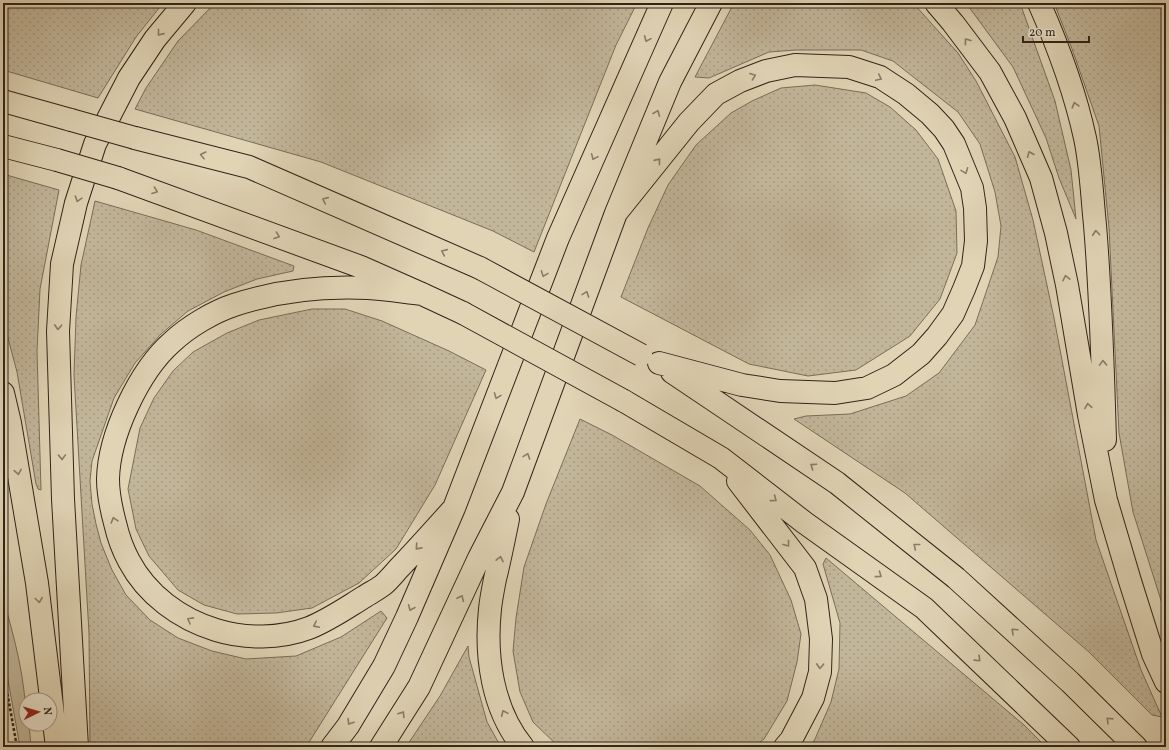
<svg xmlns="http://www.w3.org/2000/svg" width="1169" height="750" font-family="Vollkorn,serif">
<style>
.grass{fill:url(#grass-dots);stroke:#796e5a}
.green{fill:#c2b69a;stroke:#796e5a}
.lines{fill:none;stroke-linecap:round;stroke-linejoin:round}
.trunk-casing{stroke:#302519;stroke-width:24}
.path{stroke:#302519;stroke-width:2.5;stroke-dasharray:3 2;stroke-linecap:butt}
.trunk{stroke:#e0d4b5;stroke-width:22}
.trunk-bridge-casing{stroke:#302519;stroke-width:24;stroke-linecap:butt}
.trunk-bridge{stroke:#e0d4b5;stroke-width:22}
.oneway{stroke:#887c67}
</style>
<defs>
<pattern id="grass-dots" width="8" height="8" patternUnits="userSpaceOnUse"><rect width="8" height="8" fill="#c2b69a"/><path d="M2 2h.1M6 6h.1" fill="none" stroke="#a79c84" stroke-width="1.8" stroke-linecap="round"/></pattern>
</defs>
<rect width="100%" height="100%" fill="#e0d4b5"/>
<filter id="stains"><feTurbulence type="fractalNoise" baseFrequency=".005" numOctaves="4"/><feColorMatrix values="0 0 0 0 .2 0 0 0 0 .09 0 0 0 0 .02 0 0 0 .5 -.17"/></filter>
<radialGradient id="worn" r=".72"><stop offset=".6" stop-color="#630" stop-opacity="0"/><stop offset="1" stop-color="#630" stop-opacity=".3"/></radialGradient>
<path class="grass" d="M3,3H163L136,37L98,98L3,70Z
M215,3H637L616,45L534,252L493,231L321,162L135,109L146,88L178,41Z
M734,3H913L958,53L976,81L1015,157L1033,220L1054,318L1096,540L1141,670L1162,717L1152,715L1089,652L905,493L794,419L806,416L850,414L906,396L939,373L975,325L998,257L1001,226L995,192L980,144L958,112L893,61L861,50H796L769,52L709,78L695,77Z
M966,3H1020L1055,101L1071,170L1076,219L1059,178L1046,138L1013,67Z
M1054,3H1166V616L1133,512L1119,433L1109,228L1099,126L1071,46Z
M815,85L866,93L890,107L916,130L938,159L956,211L957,253L940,299L910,336L856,370L808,376L749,364L621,297L648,228L668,185L696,145L731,113L752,101L781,88Z
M3,174L59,190L40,289L37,351L41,490L38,489L36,484L17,372L3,319Z
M95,201L196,230L294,266L293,271L257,279L224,292L188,311L161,334L135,363L114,398L92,461L90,481L92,504L96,524L101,543L112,570L126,595L150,620L178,638L212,651L246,659L296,656L341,637L381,611L387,618L306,747H90L89,633L74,375L76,317L81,265Z
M312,309H345L382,321L449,351L486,370L435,485L396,549L359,583L312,608L276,613L237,614L204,605L178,590L149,556L136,529L128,489L140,428L154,398L173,371L193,352L227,333L259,320Z
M580,419L612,435L700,486L750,530L770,555L791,600L801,634L797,662L787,701L764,739L753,747H559L533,722L520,692L513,651L516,618L524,567L546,504Z
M826,558L1024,725L1046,747H810L815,739L831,702L839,669L840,623L823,564Z
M468,646L469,657L487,722L501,747H406L440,696Z"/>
<path class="green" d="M3,598C15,640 26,680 26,724H29L31,747H20L3,652Z"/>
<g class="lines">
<defs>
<path id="trunk" d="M936,3L953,23L990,72L1015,118L1041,178L1056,233L1067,285L1089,415L1106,500L1130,581L1153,654L1166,682
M1039,3C1058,46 1075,92 1085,138C1091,166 1092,196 1095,225C1101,297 1103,369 1105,440
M3,101L71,120
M135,138L249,167L480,268
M3,146L57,160
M118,178L361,267L422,294L463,313
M616,213L689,122L716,94L740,81L766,71L795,65L849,67L880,77L906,94L930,114L944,129L954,144L972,188L975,208L976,241L973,266L964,289L953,314L937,336L921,354L894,375L867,388L835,393L780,391L742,385L659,363
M422,294C404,292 386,289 368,288C323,286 276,291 234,305C213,312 188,327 172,342C139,371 109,435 108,479C108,494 111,508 115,523C118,536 123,550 129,561C147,595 180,619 216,630C245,639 280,639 309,628C329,620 346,608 364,597C370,593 378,589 383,585C390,579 396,571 402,565C420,546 437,527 454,508
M672,372L837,483L956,578L1070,682L1136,747
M3,393L10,423L37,583L57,747
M624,401L721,458L805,523L924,608L1069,747
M738,481L805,568L816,599L821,639L820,672L813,698L791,740L785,747
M508,519C504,539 500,559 495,579C493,589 491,599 490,609C485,656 492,709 523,747
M77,747L63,499L58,331L62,264L76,203L95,144L129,78L155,39L185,3
M332,747L348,726L384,666L407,617L454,508L558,238L662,3
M381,747L419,687L479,558L513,492L616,213L670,82L711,3"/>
</defs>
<use href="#trunk" class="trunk-casing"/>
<path class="path" d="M3,669L17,747"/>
<use href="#trunk" class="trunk"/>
<defs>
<path id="trunk-bridge" d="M71,120L135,138
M57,160L118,178
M480,268L641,355
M463,313L624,401"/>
</defs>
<use href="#trunk-bridge" class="trunk-bridge-casing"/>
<use href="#trunk-bridge" class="trunk-bridge"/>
</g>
<defs><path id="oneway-chevron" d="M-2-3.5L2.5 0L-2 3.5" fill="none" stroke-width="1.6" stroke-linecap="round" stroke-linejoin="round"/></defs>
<g class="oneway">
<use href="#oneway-chevron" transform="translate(160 33) rotate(129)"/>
<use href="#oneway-chevron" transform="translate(647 39) rotate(114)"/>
<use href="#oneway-chevron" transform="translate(967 41) rotate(-127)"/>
<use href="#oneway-chevron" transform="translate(753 76) rotate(-20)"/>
<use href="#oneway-chevron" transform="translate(879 78) rotate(25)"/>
<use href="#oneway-chevron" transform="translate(1075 105) rotate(-106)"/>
<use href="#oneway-chevron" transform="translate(657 113) rotate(-68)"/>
<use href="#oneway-chevron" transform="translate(1030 154) rotate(-113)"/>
<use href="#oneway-chevron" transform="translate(203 155) rotate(-166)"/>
<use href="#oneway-chevron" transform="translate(594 157) rotate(114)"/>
<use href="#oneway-chevron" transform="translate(658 161) rotate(-51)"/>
<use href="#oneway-chevron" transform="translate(965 171) rotate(69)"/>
<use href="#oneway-chevron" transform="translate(155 191) rotate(20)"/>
<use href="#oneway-chevron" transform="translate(78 199) rotate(107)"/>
<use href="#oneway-chevron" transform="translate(325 200) rotate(-156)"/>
<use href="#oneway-chevron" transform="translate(1096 233) rotate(-95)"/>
<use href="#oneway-chevron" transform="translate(277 236) rotate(20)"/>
<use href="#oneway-chevron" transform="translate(444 252) rotate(-156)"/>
<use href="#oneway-chevron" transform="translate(544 274) rotate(111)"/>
<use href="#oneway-chevron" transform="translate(1066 278) rotate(-102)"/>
<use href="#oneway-chevron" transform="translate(586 294) rotate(-70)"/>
<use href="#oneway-chevron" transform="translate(58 327) rotate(93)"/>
<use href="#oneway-chevron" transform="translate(1103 363) rotate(-92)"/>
<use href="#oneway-chevron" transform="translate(497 396) rotate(111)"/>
<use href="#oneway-chevron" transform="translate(1088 406) rotate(-99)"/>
<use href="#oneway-chevron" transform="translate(527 456) rotate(-70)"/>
<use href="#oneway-chevron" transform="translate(62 457) rotate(88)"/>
<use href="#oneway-chevron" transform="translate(813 466) rotate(-146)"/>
<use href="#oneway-chevron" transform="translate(18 472) rotate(80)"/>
<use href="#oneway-chevron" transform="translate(774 499) rotate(37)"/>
<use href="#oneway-chevron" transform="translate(114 520) rotate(-106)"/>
<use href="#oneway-chevron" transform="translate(787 544) rotate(52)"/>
<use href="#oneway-chevron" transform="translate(916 546) rotate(-141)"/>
<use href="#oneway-chevron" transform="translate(418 547) rotate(132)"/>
<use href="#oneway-chevron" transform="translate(500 559) rotate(-78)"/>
<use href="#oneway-chevron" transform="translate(879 575) rotate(36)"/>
<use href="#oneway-chevron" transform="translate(461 598) rotate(-65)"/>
<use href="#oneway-chevron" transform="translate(39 600) rotate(83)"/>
<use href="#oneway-chevron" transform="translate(411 608) rotate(113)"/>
<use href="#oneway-chevron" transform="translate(190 620) rotate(-151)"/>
<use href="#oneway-chevron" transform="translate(316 625) rotate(154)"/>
<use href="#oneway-chevron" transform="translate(1014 631) rotate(-137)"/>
<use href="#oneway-chevron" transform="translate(978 659) rotate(44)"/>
<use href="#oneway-chevron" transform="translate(820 666) rotate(93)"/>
<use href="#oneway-chevron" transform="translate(504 713) rotate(-114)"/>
<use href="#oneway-chevron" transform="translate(402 714) rotate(-58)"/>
<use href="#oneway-chevron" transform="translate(1109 720) rotate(-136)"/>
<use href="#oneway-chevron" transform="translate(350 722) rotate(122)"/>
</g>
<rect width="1169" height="750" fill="none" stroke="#e0d4b5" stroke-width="16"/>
<rect x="4" y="4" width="1161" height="742" fill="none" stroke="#302519" stroke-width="2"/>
<rect x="8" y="8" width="1153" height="734" fill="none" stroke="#302519"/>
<g transform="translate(38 712) rotate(85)"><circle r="19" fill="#ebe3cf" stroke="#a09786"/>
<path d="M0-3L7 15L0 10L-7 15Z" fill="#8f2418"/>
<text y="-6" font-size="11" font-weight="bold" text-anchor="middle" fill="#302519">N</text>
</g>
<path d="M1023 36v6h66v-6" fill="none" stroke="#302519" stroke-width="2"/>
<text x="1029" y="36" font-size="12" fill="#302519" stroke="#ebe3cf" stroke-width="3" paint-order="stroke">20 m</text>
<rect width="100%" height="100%" filter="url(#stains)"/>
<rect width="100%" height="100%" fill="url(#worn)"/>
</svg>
